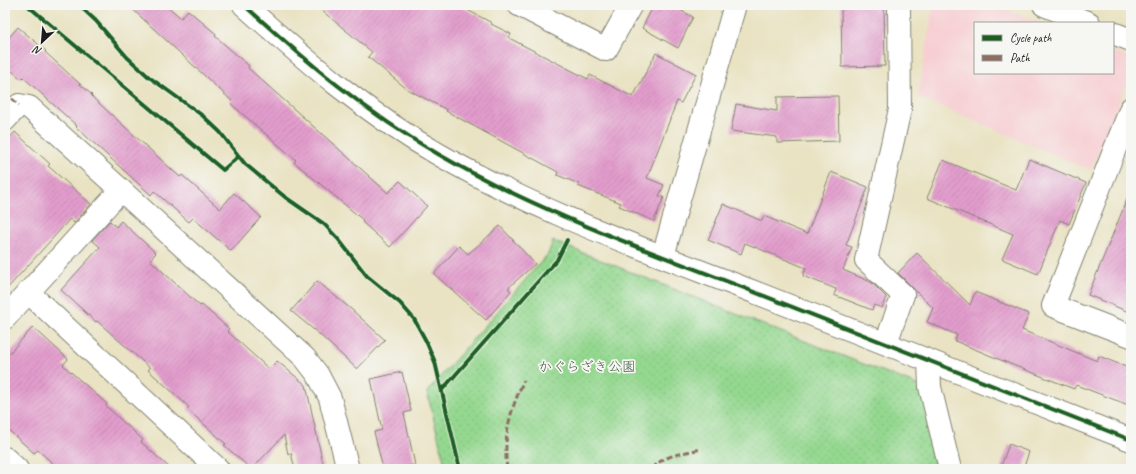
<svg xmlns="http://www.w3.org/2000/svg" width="1136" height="474" font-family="Caveat,'Klee One',sans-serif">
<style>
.built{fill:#f7cfd3}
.park{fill:url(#park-dots);stroke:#587a56}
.building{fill:url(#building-hatch)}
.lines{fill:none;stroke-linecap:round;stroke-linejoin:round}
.minor-casing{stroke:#828070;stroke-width:24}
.minor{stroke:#fff;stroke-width:22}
.quiet{stroke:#8d6e63;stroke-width:3;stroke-dasharray:6 3;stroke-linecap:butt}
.cycleway-casing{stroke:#f6f6f2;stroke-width:6}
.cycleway{stroke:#1b5e20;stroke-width:4}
.labels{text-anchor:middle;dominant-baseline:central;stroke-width:3.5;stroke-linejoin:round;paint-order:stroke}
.park-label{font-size:14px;fill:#465e45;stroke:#f6f6f2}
</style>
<defs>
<pattern id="park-dots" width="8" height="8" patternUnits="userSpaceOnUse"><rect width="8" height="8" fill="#94d890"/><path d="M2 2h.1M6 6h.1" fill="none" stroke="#7fb97c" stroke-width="1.8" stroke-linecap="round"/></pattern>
<pattern id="building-hatch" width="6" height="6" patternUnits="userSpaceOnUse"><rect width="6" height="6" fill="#e29ccc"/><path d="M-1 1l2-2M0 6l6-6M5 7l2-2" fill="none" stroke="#c186af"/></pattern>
</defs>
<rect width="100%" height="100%" fill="#f6f6f2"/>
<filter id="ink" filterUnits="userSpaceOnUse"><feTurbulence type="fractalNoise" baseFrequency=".025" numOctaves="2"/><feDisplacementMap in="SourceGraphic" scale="8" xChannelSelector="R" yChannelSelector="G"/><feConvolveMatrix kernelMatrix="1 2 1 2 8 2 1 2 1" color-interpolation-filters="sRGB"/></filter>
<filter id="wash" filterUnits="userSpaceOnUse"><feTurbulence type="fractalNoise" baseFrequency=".012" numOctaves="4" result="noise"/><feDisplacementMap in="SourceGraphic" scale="16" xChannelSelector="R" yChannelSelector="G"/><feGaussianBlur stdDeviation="0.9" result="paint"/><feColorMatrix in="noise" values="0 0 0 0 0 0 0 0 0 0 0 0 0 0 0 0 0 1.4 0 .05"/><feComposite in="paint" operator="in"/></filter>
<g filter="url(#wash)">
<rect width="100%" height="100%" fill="#e9e3c3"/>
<path class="built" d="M933,5H994L1041,23H975V73H1113V51L1131,58V73L1091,170L918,97Z"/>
<path class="park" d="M553,241L766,326L925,388L941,469H446L427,392L548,254Z"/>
<g id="blocks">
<path class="building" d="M128,5H166L181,18L188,10L216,34L215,36L249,66L248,68L388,193L400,181L427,206L390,247L362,222L363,220L294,162L296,160L231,104L233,102Z
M315,5H458L492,23L491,24L511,34L509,38L588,79L590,75L633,97L656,53L696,74L681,103L677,101L647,178L664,185L659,196L664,197L654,221L619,206L621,203L578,186L579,184L557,175L558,172L446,111L447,110L407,89L368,57L372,52Z
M654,5H670L693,17L678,48L642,28Z
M841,5H884L885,66L842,67Z
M18,27L46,51L45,52L92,95L91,96L180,177L182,175L220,209L234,193L261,217L231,251L193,218L189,222L154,191L151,195L76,127L77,126L23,77L21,79L5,65V42Z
M838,96L839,141L777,143V137L731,131L736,104L777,111V97Z
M15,132L50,164L48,166L91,204L74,223L70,219L5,291V143Z
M1029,159L1086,183L1069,224L1060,220L1038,274L1002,259L1013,234L927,198L943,160L1016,190Z
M831,172L868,187L846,245L852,247L843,270L871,282L886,297L882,308L874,305L872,310L834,295L836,289L803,276L806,268L745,243L741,254L708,240L723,204L762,221L764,216L807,234Z
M1130,192H1131V313L1088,295Z
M110,221L116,227L121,221L156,253L150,260L200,306L202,305L229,329L227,331L269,369L277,361L306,385L324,469H295L291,453L288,454L284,435L252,469H251L224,445L226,444L187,409L189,407L148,370L150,368L97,321L96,322L61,290L100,247L92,240Z
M500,226L535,264L508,288L511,291L486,320L434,274L459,246L468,254Z
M917,253L970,305L975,292L1029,314L1022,330L1097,361L1099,356L1131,369V406L1076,385L1074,389L1008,363L955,341L957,335L927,322L933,308L898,273Z
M317,281L351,309L385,340L357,369L319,334L291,311Z
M33,327L68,359L63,365L107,404L106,406L143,440L141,442L171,469H59L38,450L34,453L5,427V358Z
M402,372L411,411L404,413L415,465L396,469H383L374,432L382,430L371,379Z
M1009,444L1029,452L1023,469H1000Z"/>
</g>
</g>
<g filter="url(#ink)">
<use href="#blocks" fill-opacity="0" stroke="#828070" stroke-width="1"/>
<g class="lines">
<defs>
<path id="minor" d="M244,5C305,60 366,113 438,154C536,211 644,249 749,290C877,340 1004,390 1131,440
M519,5L606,50L631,5
M1044,5L1089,23
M1113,33L1131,40
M1131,108L1053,306L1131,336
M5,120L19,105L29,107L121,190
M663,256L735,5
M28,292L218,469
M5,318L121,190L305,358L318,375L330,398L348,469
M886,343L903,295L866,260L900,109L899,5
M929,361L930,387L950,469
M5,458L17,469"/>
</defs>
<use href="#minor" class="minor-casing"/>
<use href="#minor" class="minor"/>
<path class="quiet" d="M5,93L19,105
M507,469C503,435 510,411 524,380
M653,469C659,456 688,452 701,449"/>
<defs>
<path id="cycleway" d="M27,5L223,170L239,156
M79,5L96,21L127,57L149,77L203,116L220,132L245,164L285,197L324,224L339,240L367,276L400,303L414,319L426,341L435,362L460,469
M244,5C305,60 366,113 438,154C536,211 644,249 749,290C877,340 1004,390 1131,440
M442,390L557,260L567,240"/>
</defs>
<use href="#cycleway" class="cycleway-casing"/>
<use href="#cycleway" class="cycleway"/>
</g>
</g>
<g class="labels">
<g class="park-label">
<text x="587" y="366">かぐらざき公園</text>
</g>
</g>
<rect width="1136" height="474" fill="none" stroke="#f6f6f2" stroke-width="20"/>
<rect x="974" y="22" width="140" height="52" fill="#f6f6f2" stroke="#9f9f9c"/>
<rect x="982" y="35" width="20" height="6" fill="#1b5e20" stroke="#9f9f9c"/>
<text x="1010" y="42" font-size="12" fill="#1c1c1c">Cycle path</text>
<rect x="982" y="55" width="20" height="6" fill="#8d6e63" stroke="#9f9f9c"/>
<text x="1010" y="62" font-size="12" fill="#1c1c1c">Path</text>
<g transform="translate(42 42) rotate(206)" stroke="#f6f6f2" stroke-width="3" paint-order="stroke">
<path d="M0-3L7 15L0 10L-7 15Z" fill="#1c1c1c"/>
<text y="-6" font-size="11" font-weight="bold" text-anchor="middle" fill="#1c1c1c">N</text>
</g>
</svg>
